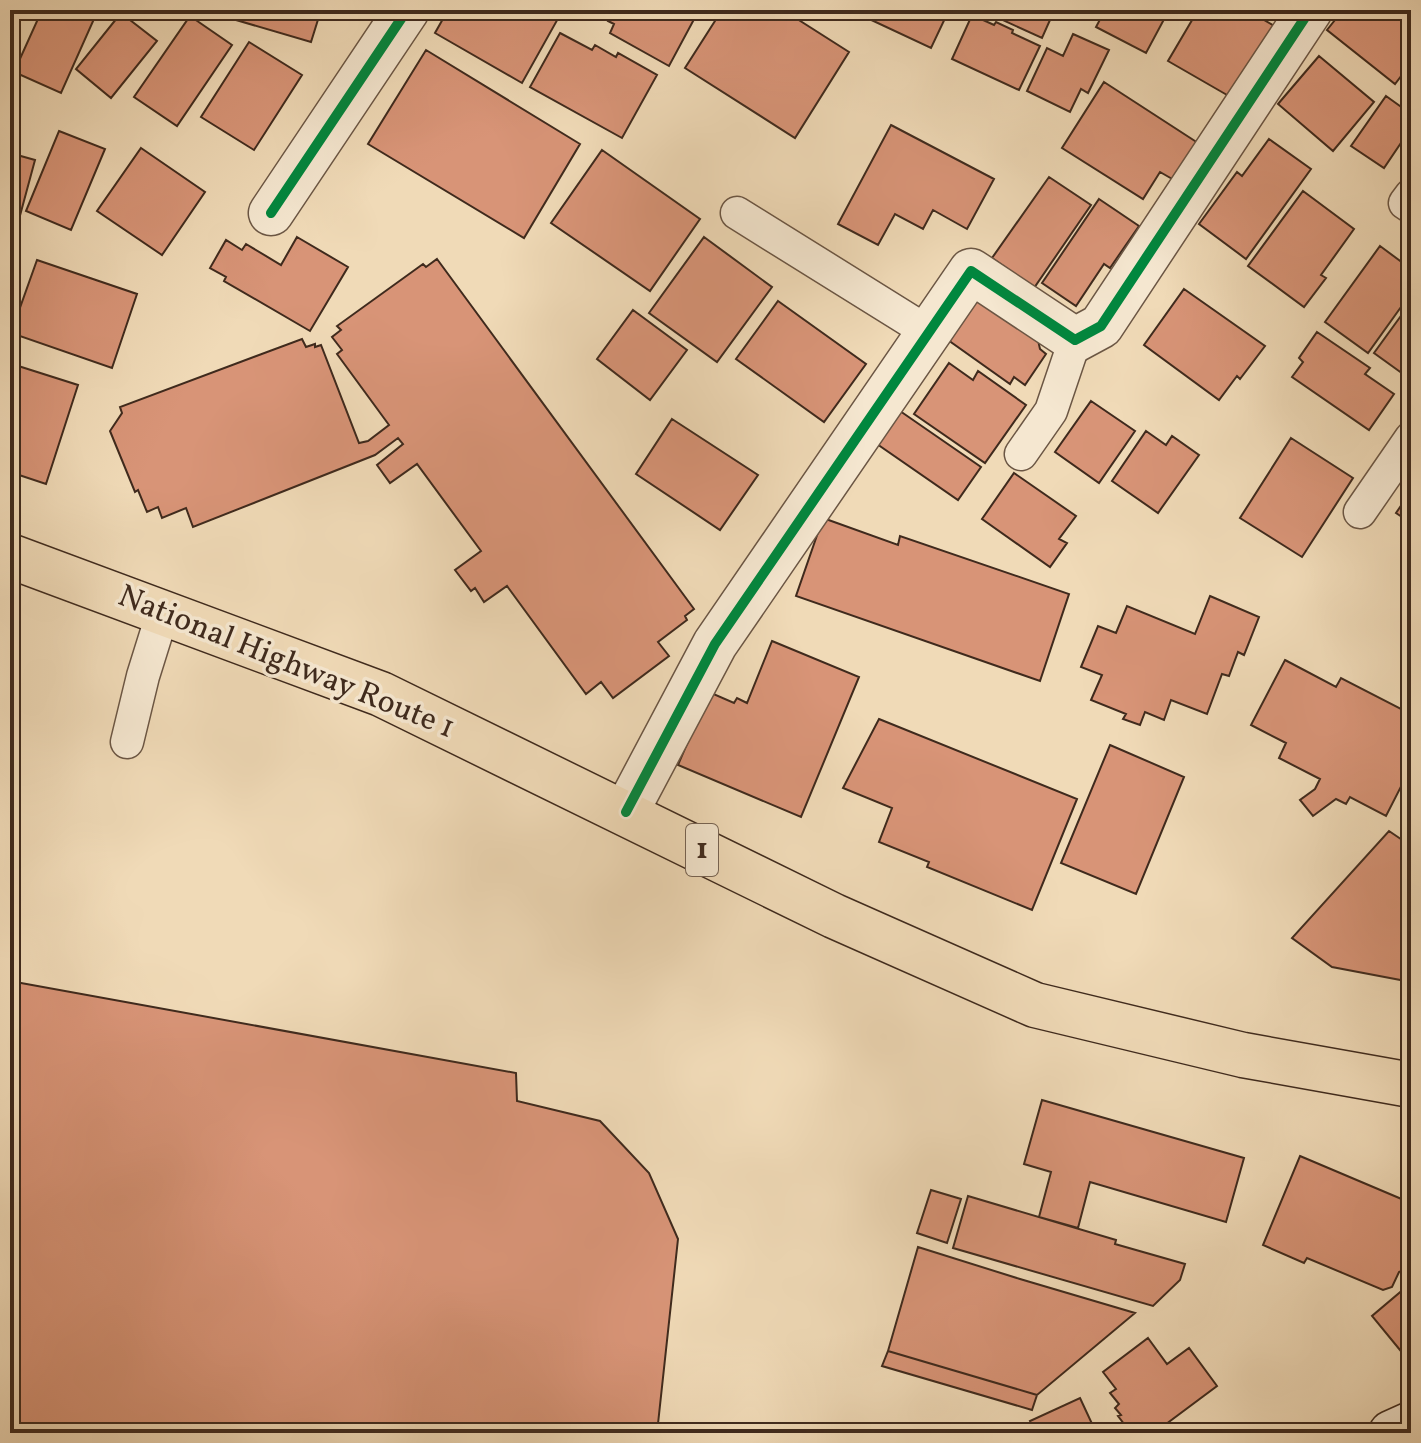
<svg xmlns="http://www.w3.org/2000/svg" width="1421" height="1443" font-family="Vollkorn,serif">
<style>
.building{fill:#d89477;stroke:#3f2a1d;stroke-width:2}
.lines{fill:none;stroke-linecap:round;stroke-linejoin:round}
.lane-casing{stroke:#6b5644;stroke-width:35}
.street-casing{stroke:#6b5644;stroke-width:47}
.secondary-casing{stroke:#3f2a1d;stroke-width:47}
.highway-casing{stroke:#3f2a1d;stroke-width:47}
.lane{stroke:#f5e7d0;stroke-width:32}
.street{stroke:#f5e7d0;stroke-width:44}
.secondary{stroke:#f5e7d0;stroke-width:44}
.highway{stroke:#f0dab7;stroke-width:44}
.cycleway-casing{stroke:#f5e7d0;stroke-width:15}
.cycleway{stroke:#00873e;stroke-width:10}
.labels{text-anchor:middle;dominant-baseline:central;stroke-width:7;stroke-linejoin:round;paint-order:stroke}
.shield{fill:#f5e7d0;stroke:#766353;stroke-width:2}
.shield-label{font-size:30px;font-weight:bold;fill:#3f2a1d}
.street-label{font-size:32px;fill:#3f2a1d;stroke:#f5e7d0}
</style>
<rect width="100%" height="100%" fill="#f0dab7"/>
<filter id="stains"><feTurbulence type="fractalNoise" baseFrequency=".0025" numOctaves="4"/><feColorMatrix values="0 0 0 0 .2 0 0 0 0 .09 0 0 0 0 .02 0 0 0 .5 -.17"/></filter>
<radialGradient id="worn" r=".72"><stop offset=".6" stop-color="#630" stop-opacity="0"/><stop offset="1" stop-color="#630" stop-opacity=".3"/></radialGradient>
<path class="building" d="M42,10H98L61,93L14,72Z
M202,10H321L311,42Z
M448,10H551L560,15L522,83L435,33Z
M614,10H699L669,66L610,33L614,24L608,21Z
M722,10H783L849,52L795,138L685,68Z
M850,10H949L931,48Z
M981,10H1060L1054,11L1042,38Z
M1105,10H1169L1146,53L1096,27Z
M1198,10H1247L1276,27L1234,99L1168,61Z
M1343,10H1411V63L1395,84L1327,30Z
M121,13L157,41L111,98L76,69Z
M972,15L994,25L996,22L1013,30L1012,33L1040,46L1019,90L952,59Z
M190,16L232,45L177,126L134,97Z
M560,33L592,50L595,45L616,57L618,53L657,75L622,138L530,87Z
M1073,34L1109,50L1088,93L1081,89L1070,112L1027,91L1047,48L1063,56Z
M249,42L302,75L254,150L201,117Z
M426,50L580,144L524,238L368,144Z
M1319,56L1374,102L1333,151L1278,104Z
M1104,82L1198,143L1174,180L1160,172L1143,199L1062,148Z
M1386,96L1411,114V128L1384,168L1351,146Z
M891,125L994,179L967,229L933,210L923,229L895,214L878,245L838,224Z
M59,131L105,149L71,230L26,211Z
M1269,139L1311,169L1246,259L1199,224L1237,172L1242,176Z
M141,148L205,192L162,255L97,211Z
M602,150L700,219L650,291L551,223Z
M10,153L35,160L18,223L10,220Z
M1049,177L1091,205L1034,288L992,258Z
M1303,191L1354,229L1321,275L1326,278L1304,307L1248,266Z
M1099,199L1139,226L1110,268L1104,264L1076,306L1042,283Z
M297,237L348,267L310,331L224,281L226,277L210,268L226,240L242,250L246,244L281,265Z
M704,237L772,287L717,362L649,313Z
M1380,246L1411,269V293L1368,353L1325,322Z
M437,259L694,609L685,616L687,620L658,642L669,656L613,698L601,682L586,694L507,586L484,602L475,588L471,591L455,570L481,551L417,464L390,483L377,465L403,444L398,438L375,455L193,527L186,508L162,518L158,507L147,512L138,490L135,492L110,431L122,413L120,407L302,339L306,347L315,344V347L321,345L359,443L368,441L389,425L337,354L342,350L332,337L341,330L337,326L423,264L426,267Z
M37,260L137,294L112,368L11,333Z
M1184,289L1265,346L1240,379L1237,376L1219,400L1144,345Z
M978,299L1038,340L1040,349L1046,354L1025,385L1014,377L1010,384L948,340Z
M778,301L866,364L824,422L736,359Z
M1411,302V378L1410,379L1374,353Z
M633,310L687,350L650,400L597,359Z
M1317,332L1370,368L1365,374L1394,394L1369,430L1292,377L1303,362L1299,358Z
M949,363L973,380L978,371L1026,405L985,463L914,414Z
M12,364L78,385L46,484L10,472Z
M1091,401L1135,431L1099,483L1055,452Z
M900,411L981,467L958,500L877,444Z
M672,419L758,475L720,530L636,474Z
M1146,431L1166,445L1172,436L1199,455L1158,513L1112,481Z
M1291,438L1353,478L1302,557L1240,518Z
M1014,473L1076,516L1059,539L1067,543L1050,567L982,519Z
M1411,491V523L1396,513Z
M823,518L898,545L900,536L1069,594L1040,681L796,596Z
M1210,596L1259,617L1244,655L1238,652L1229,676L1222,674L1207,714L1171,700L1164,720L1145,712L1140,725L1123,719L1126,714L1091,700L1102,675L1081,667L1098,626L1116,633L1127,606L1195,634Z
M772,641L859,677L801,817L678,765L709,692L734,703L737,698L747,703Z
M1285,660L1336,687L1341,678L1411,714V767L1386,816L1350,797L1346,804L1336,799L1313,816L1300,800L1315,789L1320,779L1279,758L1286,743L1251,725Z
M879,719L1077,799L1032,910L927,867L929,862L879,842L892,808L843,788Z
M1110,745L1184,777L1136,894L1061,863Z
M1389,831L1411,846V982L1332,967L1292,938Z
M10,981L516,1073L517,1101L600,1121L649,1173L678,1239L657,1433H10Z
M1042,1100L1244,1158L1226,1222L1090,1182L1078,1228L1039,1217L1051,1172L1024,1164Z
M1300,1156L1411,1203V1267L1399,1272L1392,1287L1383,1290L1307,1258L1304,1263L1263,1245Z
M931,1190L961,1199L947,1243L917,1233Z
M968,1196L1116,1240L1115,1244L1185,1264L1180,1280L1153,1306L953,1248Z
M918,1247L1020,1279L1135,1313L1037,1395L888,1351Z
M1411,1283V1341L1400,1350L1372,1316Z
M1148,1338L1167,1364L1189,1348L1217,1386L1154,1433H1131L1118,1416L1121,1415L1115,1408L1119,1404L1110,1393L1116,1389L1103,1372Z
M888,1351L1037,1395L1032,1410L882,1366Z
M1080,1398L1094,1428L1084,1433H1019L1033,1427L1030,1421Z"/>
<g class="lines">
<defs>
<path id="lane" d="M1411,195L1405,203L1411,207
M737,213L928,332
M1021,454L1051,411L1075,340
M1360,512L1411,438
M127,742L143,676L163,612"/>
<path id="street" d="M271,213L407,10
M626,812L715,644L971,271L1075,340L1101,326L1310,10"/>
<path id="secondary" d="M1391,1433L1411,1424"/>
<path id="highway" d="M10,556L381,694L834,916L1035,1005L1243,1055L1411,1085"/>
</defs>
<use href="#lane" class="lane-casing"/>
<use href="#street" class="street-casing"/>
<use href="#secondary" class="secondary-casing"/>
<use href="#highway" class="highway-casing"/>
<use href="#lane" class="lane"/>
<use href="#street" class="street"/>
<use href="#secondary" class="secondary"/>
<use href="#highway" class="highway"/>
<defs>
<path id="cycleway" d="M271,213L407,10
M626,812L715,644L971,271L1075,340L1101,326L1310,10"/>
</defs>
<use href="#cycleway" class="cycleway-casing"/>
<use href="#cycleway" class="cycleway"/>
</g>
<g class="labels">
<rect class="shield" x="686" y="824" width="32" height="52" rx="6"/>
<g class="shield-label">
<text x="702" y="850">1</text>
</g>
<g class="street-label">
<text transform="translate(286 663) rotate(22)">National Highway Route 1</text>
</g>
</g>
<rect width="1421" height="1443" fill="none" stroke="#f0dab7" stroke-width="40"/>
<rect x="12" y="12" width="1397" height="1419" fill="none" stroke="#3f2a1d" stroke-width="4"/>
<rect x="20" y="20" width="1381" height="1403" fill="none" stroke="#3f2a1d" stroke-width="2"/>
<rect width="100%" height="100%" filter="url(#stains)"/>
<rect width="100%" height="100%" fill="url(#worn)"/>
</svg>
